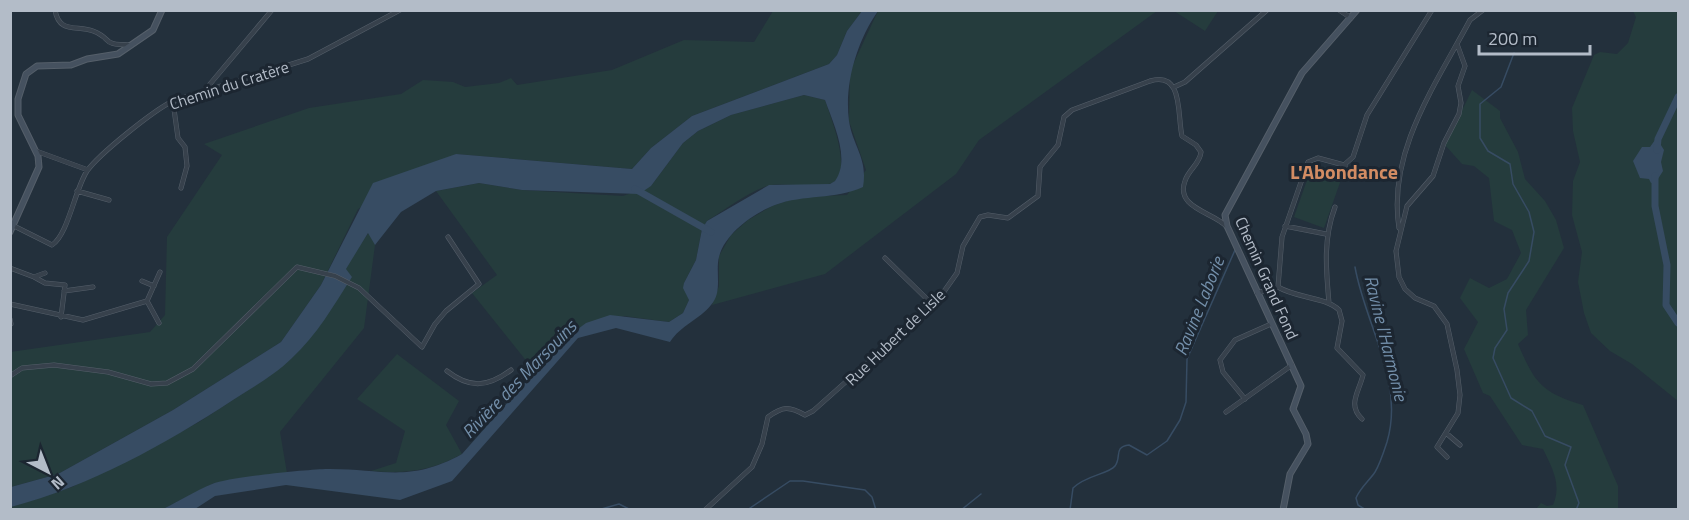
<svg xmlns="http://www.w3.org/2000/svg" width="1689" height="520" font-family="'Titillium Web',sans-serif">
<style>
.green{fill:#253c3d}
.water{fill:#374c63}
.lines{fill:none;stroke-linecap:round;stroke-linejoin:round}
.stream{stroke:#374c63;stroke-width:1.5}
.river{stroke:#374c63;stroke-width:7}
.street-casing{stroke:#555f6a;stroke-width:5}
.secondary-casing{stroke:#555f6a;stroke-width:7}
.street{stroke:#37414c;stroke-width:4}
.secondary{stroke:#45515f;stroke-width:5}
.labels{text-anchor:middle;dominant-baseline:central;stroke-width:6;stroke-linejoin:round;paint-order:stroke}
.street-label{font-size:16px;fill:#b3bcc8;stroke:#1c2631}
.water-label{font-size:18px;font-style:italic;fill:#738faa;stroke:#1c2631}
.quarter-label{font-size:20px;font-weight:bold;fill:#d38c63;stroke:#1c2631}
</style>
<rect width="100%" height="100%" fill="#23303c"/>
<path class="green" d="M773,11H862L847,31L837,55L829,64L692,116L651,148L632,169L456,154L358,209L321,285L281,342L173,410L58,474L11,487L10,352L150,332L165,315L167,237L222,155L204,144L309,108L401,94L423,80L453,82L465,87L499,83L511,78L517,85L612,70L684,40L754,42Z
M878,11H1157L979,140L956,174L825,274L712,305L719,286V256L731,235L748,220L772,206L799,197L847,195L866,170L849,121L850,71Z
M1174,11L1218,10V11L1205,31Z
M1633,11H1678V401L1632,364L1610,351L1591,333L1584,313L1578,282L1582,252L1572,215L1573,181L1580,162L1573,131L1572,108L1594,55L1600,52L1617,54L1628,43L1636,17Z
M1472,90L1500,111V118L1518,152L1525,179L1545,201L1556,220L1564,248L1526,310L1528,335L1518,344C1535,383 1541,392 1583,405L1618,486V509H1536L1541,503L1547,506L1553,505C1562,484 1552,468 1543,449L1522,445L1490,396L1483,393L1464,349L1478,322L1460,298L1470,278L1489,288L1507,279L1521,253L1512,230L1494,221L1489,178L1474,166L1462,164L1445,145Z
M804,95L825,100C830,116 854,173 832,183C818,189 788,183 772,185C755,187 722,212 707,221L702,229L696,260L684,283L689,300L683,313L669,322L624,316L562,341L536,373L472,293L497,275L436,191L479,183L522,190L623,196L651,186L683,143L698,131L731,115Z
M1313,163L1343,174L1324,228L1294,217Z
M369,232L375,245L364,328L280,432L287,473L214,483L163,509L11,510V507L72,487L142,453L199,422L270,376Z
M397,354L459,401L446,425L462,454C431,471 406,474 371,471L396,463L405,431L357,399Z"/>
<path class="water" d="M862,11H878C857,41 844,84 849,121C853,147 868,158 863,187C835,200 804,194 775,205C754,213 725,233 719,257C715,272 723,292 711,305C699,320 681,325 670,342L616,328L578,338L452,481L400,500L286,485L215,496L195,509H163C179,501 195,491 212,484C229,477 303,470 325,469C381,468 408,484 462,454L562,341L586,323L610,315L669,322L683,313L689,300L683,288L684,283L696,260L702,229L707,221L769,185L830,184L835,181C851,159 833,123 825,100L804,95L731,115L698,131L683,143L651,186L639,194L522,190L479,183L436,191L401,212L375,245L368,233L346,269L352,277C334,305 317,335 292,358C275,375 253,387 233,400C164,445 90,486 11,507V487L58,474L173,410L281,342L321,285L373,183L456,154L632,169L651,148L692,116L829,64L837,55L847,31Z
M1655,140L1659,142L1664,150L1661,162L1663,171L1656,182L1651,183L1649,179L1640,178L1633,161L1642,147H1650Z"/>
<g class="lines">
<path class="stream" d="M1514,53L1501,87L1480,104V138L1488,151L1510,164L1513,184L1529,212L1534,232L1529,261L1508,293L1504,309L1507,330L1495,348L1493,358L1511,398L1532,411L1545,436L1571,447L1565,465L1579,503L1576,510
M1355,267C1365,325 1405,381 1387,442C1384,451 1380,464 1375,472C1369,481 1360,488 1356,498L1358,505L1366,510
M598,510L619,504L631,510
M747,510L790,481H803L865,490L872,497L876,510
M961,510L981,494
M1070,510L1073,488C1086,475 1109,474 1115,466C1122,457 1113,447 1129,445L1147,455L1167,441L1180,420L1186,402L1187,359L1235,250"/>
<path class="river" d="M1657,150L1658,139L1678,97
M1655,176V206L1667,265L1666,305L1678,323
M635,189L711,232"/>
<defs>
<path id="street" d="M55,10C59,34 77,25 93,31C114,39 99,45 131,45
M1339,10L1351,18
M1174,87L1185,82L1267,10
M205,90L272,10
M173,102L178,138L185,147L187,166L181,188
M36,151L88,170
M1345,176V165
M77,191L109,200
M14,226L52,245C68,235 75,189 87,171C99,154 154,110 173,101L308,59L400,10
M1285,226L1326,234
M1399,228C1387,152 1436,84 1470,20L1483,10
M885,258L933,305
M10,268L34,277L45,273
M34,277L45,283L65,285L61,317
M142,281L154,286
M1278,287C1296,298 1326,297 1339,310L1342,321L1337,348L1363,375C1359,392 1347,405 1362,419
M64,291L93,287
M1257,293L1278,287L1282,237L1308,162L1318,158L1344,165L1353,157L1367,115L1432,10
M147,301L160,272
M1329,303C1326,269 1323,239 1335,207
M10,304L83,320L147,301L159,323
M10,319L11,324
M447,371C470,389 488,387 511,370
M10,376L22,368L54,365L108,372L151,384L167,383L193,369L297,267L335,276L359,288L422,347L435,324L446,311L479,284L448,237
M1245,399L1223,372L1220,360L1235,340L1271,324
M1226,412L1292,365
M1446,433L1460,445
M1447,457L1437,447L1458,413L1460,395L1457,370L1447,324L1434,306L1415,298L1405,289L1399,277L1396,251L1407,206L1433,176L1444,143L1459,114L1461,103L1458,86L1465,66L1457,44
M705,510L752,467L762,444L768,417C783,406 789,406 805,415L813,411L938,300L957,273L963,246L980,217L988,215L1008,218L1038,196L1040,167L1058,145L1064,117L1072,110L1150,81C1184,71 1177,115 1182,136L1196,145L1201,152C1200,164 1188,170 1185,181C1175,208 1213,212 1226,226"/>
<path id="secondary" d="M10,232L39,167L38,156L18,115V99L26,74L37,66L71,65L87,59L118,54L153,30L162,10
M1283,510L1290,474L1308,444L1306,434L1293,409L1301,386L1227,226L1225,215L1302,73L1357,10"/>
</defs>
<use href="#street" class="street-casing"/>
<use href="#secondary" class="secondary-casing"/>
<use href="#street" class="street"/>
<use href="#secondary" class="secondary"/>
</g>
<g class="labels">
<g class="street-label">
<text transform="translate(229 85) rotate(-18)">Chemin du Cratère</text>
<text transform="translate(1267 278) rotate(66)">Chemin Grand Fond</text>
<text transform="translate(895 337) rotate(-44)">Rue Hubert de Lisle</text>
</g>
<g class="water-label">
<text transform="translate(1199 306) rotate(-68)">Ravine Laborie</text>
<text transform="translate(1386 338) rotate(76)">Ravine l'Harmonie</text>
<text transform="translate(519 379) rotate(-46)">Rivière des Marsouins</text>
</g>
<g class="quarter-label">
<text x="1344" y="171">L'Abondance</text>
</g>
</g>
<rect width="1689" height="520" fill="none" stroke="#b3bcc8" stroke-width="24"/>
<g transform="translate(48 472) rotate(138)" stroke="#1c2631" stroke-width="4.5" paint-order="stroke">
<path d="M0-4.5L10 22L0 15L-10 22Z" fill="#b3bcc8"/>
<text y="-9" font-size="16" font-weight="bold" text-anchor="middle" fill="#b3bcc8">N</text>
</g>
<path d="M1479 45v9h111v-9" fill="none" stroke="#b3bcc8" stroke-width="3"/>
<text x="1488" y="45" font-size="18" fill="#b3bcc8" stroke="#1c2631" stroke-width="4.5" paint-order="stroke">200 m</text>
</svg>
